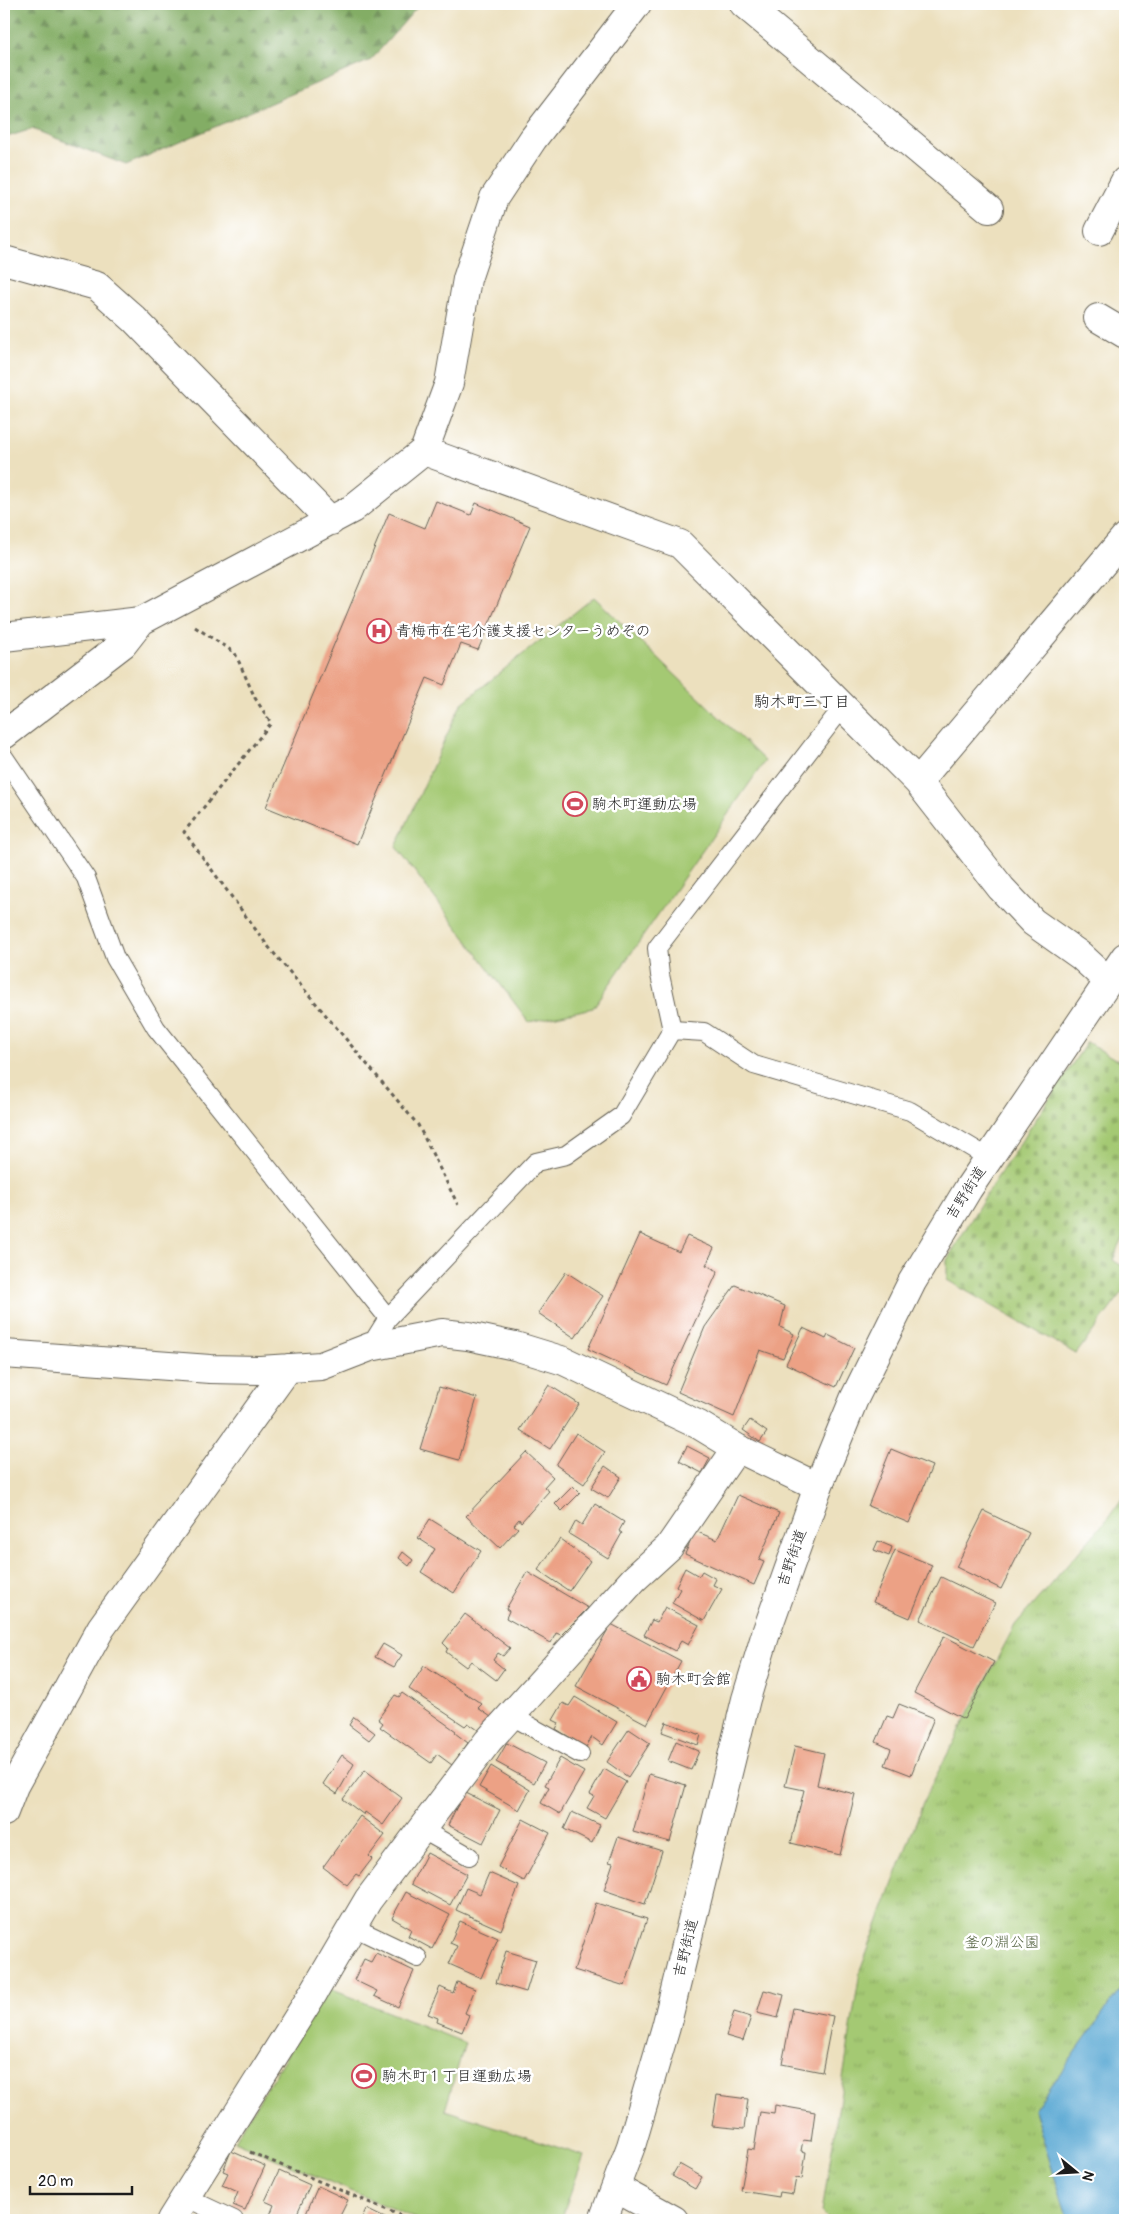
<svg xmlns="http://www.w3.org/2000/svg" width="1129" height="2224" font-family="Pangolin,'Klee One',sans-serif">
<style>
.forest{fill:url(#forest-firs);stroke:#506440}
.cemetery{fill:url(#cemetery-stones);stroke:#607248}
.park{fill:url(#park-tufts);stroke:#607248}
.pitch{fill:#a4c973;stroke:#607248}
.water{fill:#59a7d3;stroke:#3a6278}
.building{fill:#eca185}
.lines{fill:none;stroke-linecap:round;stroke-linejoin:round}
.service-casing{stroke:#656155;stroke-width:20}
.minor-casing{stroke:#656155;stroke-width:30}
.tertiary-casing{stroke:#656155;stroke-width:30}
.trunk-casing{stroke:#656155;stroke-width:30}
.path{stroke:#656155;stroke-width:3;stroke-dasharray:4 4;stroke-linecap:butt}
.service{stroke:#fff;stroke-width:18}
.minor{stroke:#fff;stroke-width:28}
.tertiary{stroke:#fff;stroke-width:28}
.trunk{stroke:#fff;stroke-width:28}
.labels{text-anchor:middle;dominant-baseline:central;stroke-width:5;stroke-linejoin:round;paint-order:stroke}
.poi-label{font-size:15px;fill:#1c1c1c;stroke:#fff;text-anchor:start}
.street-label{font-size:15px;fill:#1c1c1c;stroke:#fff}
.park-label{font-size:15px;fill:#52613f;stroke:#fff}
.neighbourhood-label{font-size:16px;fill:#1c1c1c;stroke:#fff}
</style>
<defs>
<pattern id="forest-firs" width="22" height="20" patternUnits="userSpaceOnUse" patternTransform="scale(1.25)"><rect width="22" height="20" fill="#83ad65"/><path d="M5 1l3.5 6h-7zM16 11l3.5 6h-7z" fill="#6a8c52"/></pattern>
<pattern id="cemetery-stones" width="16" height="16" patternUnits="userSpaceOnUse" patternTransform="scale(1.25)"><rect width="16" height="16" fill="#a4c973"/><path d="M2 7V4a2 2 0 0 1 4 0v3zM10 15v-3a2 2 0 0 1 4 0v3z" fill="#8dac63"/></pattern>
<pattern id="park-tufts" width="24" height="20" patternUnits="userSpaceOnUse" patternTransform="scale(1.25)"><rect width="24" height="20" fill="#a4c973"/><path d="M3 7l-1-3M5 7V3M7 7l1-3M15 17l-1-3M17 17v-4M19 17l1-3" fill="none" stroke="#8dac63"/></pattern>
</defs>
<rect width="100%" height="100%" fill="#fff"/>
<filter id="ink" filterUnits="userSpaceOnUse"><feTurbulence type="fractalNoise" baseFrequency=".02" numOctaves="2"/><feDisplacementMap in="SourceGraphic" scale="10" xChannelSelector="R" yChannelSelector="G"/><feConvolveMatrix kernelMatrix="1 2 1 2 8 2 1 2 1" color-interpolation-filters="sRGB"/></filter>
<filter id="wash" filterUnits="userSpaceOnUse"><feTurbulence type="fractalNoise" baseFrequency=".0096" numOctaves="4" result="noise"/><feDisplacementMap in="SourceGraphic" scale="20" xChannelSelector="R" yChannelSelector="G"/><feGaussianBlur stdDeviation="1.12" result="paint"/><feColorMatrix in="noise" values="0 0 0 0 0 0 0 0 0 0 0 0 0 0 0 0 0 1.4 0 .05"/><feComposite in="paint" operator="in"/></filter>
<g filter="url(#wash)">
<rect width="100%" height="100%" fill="#ece0be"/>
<path class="forest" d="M4,4H420L371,60L126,165L32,129L4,138Z"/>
<path class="cemetery" d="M1087,1042L1125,1065V1235L1113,1260L1125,1268V1289L1076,1354L947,1280V1260L987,1193Z"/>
<path class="park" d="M1125,1494V1982L1034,2110L1068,2220H830L822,2212L860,1971L926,1795L1015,1625L1110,1516Z"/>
<path class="pitch" d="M594,597L765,761L593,1008L529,1022L396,847L461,704Z
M328,1988L465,2043L445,2110L584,2156L561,2220H419L234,2141Z"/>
<path class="water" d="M1125,1982V2220H1068L1034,2110Z"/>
<g id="blocks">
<path class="building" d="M436,501L471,515L476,503L530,526L478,650L461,644L444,685L427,678L357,844L266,807L389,513L425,528Z
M640,1234L679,1252L687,1236L714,1248L706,1265L718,1271L666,1385L588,1349Z
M566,1272L603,1296L575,1338L538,1313Z
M735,1285L785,1306L780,1327L794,1334L783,1358L760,1350L734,1417L678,1392L705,1327Z
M803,1328L826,1339L828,1335L854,1348L836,1387L786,1364Z
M549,1385L579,1404L550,1449L520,1430Z
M439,1387L477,1398L459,1460L420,1449Z
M750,1420L767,1432L760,1442L743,1430Z
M576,1433L605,1452L584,1484L556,1465Z
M687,1446L710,1458L702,1473L679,1461Z
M891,1449L932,1466L909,1523L868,1506Z
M526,1452L553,1477L544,1487L549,1491L521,1522L519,1519L514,1525L518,1528L500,1548L466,1516Z
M605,1466L621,1477L608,1498L591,1488Z
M573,1486L580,1493L562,1511L555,1504Z
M738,1495L779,1513L759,1560L764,1562L754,1585L685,1554L695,1531L717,1540Z
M595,1504L624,1522L619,1531L622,1533L608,1558L569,1534L576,1521L582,1525Z
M984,1511L1029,1533L1001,1589L956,1567Z
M430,1519L481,1551L454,1593L421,1572L435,1549L418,1538Z
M560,1539L590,1561L569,1591L538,1570Z
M878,1541L892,1547L889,1556L874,1550Z
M895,1550L932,1565L910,1618L873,1602Z
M403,1552L413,1560L409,1566L399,1558Z
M685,1568L699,1576L702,1571L716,1579L713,1585L722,1589L704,1621L672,1603L680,1589L676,1586Z
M527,1572L588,1608L561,1635L556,1633L551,1643L506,1618L509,1611L506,1609Z
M941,1577L995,1603L974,1646L920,1620Z
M665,1607L699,1625L688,1645L681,1641L675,1651L644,1635L652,1620L657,1622Z
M465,1614L510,1648L503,1656L498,1653L493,1660L504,1669L496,1680L471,1661L466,1667L446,1652L448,1648L443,1643Z
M611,1624L681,1661L647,1724L576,1686Z
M944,1636L994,1662L964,1719L914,1693Z
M383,1644L402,1655L394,1667L375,1657Z
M424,1666L482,1704L478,1708L491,1717L481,1732L468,1723L465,1726L409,1689Z
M402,1693L456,1731L455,1733L468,1743L452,1765L437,1754L431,1763L380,1727L383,1723L378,1719L395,1695L399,1697Z
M575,1697L617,1722L603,1745L592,1737L586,1747L556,1729L559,1723L553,1720L563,1703L569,1706Z
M899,1704L934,1718L911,1775L885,1765L891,1749L876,1742L887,1716L893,1718Z
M354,1717L375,1733L369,1740L349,1725Z
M666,1722L701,1735L698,1745L662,1732Z
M629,1729L650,1743L628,1777L607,1762Z
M676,1741L699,1751L691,1770L668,1761Z
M507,1743L545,1763L534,1783L496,1762Z
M795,1746L824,1753L817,1785L855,1794L840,1855L791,1843L804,1790L785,1786Z
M342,1755L354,1764L337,1794L323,1784Z
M560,1758L584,1772L560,1814L541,1803L549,1787L545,1785Z
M491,1766L530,1790L519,1810L479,1787Z
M604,1769L626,1782L605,1818L587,1808L594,1796L590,1794Z
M365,1770L402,1798L383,1825L365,1812L364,1815L343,1799Z
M649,1774L686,1785L670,1842L633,1832Z
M464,1792L500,1810L483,1843L448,1825Z
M572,1812L600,1825L592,1843L564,1829Z
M360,1816L385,1835L369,1856L372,1859L359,1876L356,1874L347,1885L323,1867Z
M523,1819L550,1833L524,1881L498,1867Z
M618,1837L662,1851L645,1904L604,1890L613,1863L609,1862Z
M427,1853L467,1874L450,1905L411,1884Z
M489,1873L519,1886L501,1930L456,1910L466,1888L480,1894Z
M406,1892L450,1915L432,1949L408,1936L411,1929L392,1918Z
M596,1903L647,1919L625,1986L574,1970Z
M460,1921L498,1938L481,1978L449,1964L457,1946L450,1943Z
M506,1951L536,1960L526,1992L496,1983Z
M376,1953L414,1971L398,2007L374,1996L377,1991L354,1980L364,1959L371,1962Z
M457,1982L475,1989L465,2013L469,2015L462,2032L437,2022L438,2018L428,2014L440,1987L453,1993Z
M764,1990L784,1995L778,2018L757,2013Z
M793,2008L833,2016L822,2072L782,2064Z
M734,2012L751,2017L743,2041L726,2036Z
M717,2095L748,2099L744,2129L712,2126Z
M775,2105L815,2112L811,2141L803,2140L801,2151L806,2152L802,2179L796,2178L793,2194L780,2192L779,2197L741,2191L748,2149L754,2150L760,2112L774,2114Z
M231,2151L265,2166L245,2210L233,2205L238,2192L222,2185L228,2173L223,2171Z
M679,2164L702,2177L695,2189L672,2176Z
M279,2171L310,2185L294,2220H268L274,2205L265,2201Z
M318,2186L348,2200L338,2220H313L305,2216Z
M366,2209L389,2220H361Z"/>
</g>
</g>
<g filter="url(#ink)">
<use href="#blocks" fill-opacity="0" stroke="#656155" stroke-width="1"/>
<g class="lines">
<defs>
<path id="service" d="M4,757L86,878L115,958L156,1028L388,1318
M672,1030L704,1032L754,1065L910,1111L989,1158
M370,1347L388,1318L536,1162L566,1155L621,1116L672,1030L660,975L657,948L842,708
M510,1715L580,1754
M421,1829L469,1856
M351,1926L418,1958
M185,2197L234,2220"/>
<path id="minor" d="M744,4L989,209
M1099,231L1125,181
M4,260L97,286L134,319L331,521
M1098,318L1125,334
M424,451L449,383L467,279L494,198L533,139L637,4
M4,637L141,621L352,509L424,451L680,544L918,782L1001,888L1033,922L1081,956L1108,981
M4,735L123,644L141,621
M918,782L1125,537
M4,1354L210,1369L260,1370L321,1366L370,1347L442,1333L468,1336L515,1346L564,1361L699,1425L737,1448L818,1487
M4,1812L14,1786L101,1628L288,1368
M171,2220L314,1992L368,1900L488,1741L634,1579L669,1547L737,1448"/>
<path id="tertiary" d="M616,2188L674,2220"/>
<path id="trunk" d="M603,2220L631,2146L666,2027L746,1699L766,1633L818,1487L854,1399L912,1282L968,1189L1125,957"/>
</defs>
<use href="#service" class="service-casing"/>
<use href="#minor" class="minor-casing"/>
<use href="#tertiary" class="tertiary-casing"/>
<use href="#trunk" class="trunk-casing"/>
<path class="path" d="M195,627L235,653L255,698L271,723L184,832L267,945L418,1125L458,1205
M250,2152L411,2220"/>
<use href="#service" class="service"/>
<use href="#minor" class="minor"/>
<use href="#tertiary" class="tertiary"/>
<use href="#trunk" class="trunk"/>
</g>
</g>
<defs>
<symbol id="hospital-ring" viewBox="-11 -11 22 22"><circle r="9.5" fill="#fff" stroke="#d1495b" stroke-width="1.5"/><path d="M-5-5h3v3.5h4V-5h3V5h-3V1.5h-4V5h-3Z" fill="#d1495b"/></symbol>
<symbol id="stadium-ring" viewBox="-11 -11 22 22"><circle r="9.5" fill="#fff" stroke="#d1495b" stroke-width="1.5"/><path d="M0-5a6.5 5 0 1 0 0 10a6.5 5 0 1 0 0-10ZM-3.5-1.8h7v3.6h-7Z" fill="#d1495b"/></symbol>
<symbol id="civic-ring" viewBox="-11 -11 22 22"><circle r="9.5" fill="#fff" stroke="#d1495b" stroke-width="1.5"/><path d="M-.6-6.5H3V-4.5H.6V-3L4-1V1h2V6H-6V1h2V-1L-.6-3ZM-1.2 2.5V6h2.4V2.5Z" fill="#d1495b"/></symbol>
</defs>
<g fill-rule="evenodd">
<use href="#hospital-ring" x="365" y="617" width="28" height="28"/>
<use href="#stadium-ring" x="561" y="790" width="28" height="28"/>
<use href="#civic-ring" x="625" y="1665" width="28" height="28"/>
<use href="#stadium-ring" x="350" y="2062" width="28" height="28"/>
</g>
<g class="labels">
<g class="poi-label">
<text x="396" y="631">青梅市在宅介護支援センターうめぞの</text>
<text x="592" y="804">駒木町運動広場</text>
<text x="656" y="1679">駒木町会館</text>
<text x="382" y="2076">駒木町１丁目運動広場</text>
</g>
<g class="street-label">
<text transform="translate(966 1193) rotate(-57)">吉野街道</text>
<text transform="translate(792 1558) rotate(-71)">吉野街道</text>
<text transform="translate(686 1948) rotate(-76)">吉野街道</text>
</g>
<g class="park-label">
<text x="1002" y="1942">釜の淵公園</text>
</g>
<g class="neighbourhood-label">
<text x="802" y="702">駒木町三丁目</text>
</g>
</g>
<rect width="1129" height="2224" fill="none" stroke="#fff" stroke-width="20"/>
<g transform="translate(1076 2172) rotate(108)" stroke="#ffffff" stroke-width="4" paint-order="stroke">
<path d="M0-4L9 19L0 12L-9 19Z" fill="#1c1c1c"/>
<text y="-8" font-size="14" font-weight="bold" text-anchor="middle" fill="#1c1c1c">N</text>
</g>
<path d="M30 2186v8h102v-8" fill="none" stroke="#1c1c1c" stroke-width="2.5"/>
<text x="38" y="2186" font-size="15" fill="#1c1c1c" stroke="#ffffff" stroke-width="4" paint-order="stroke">20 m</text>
</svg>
